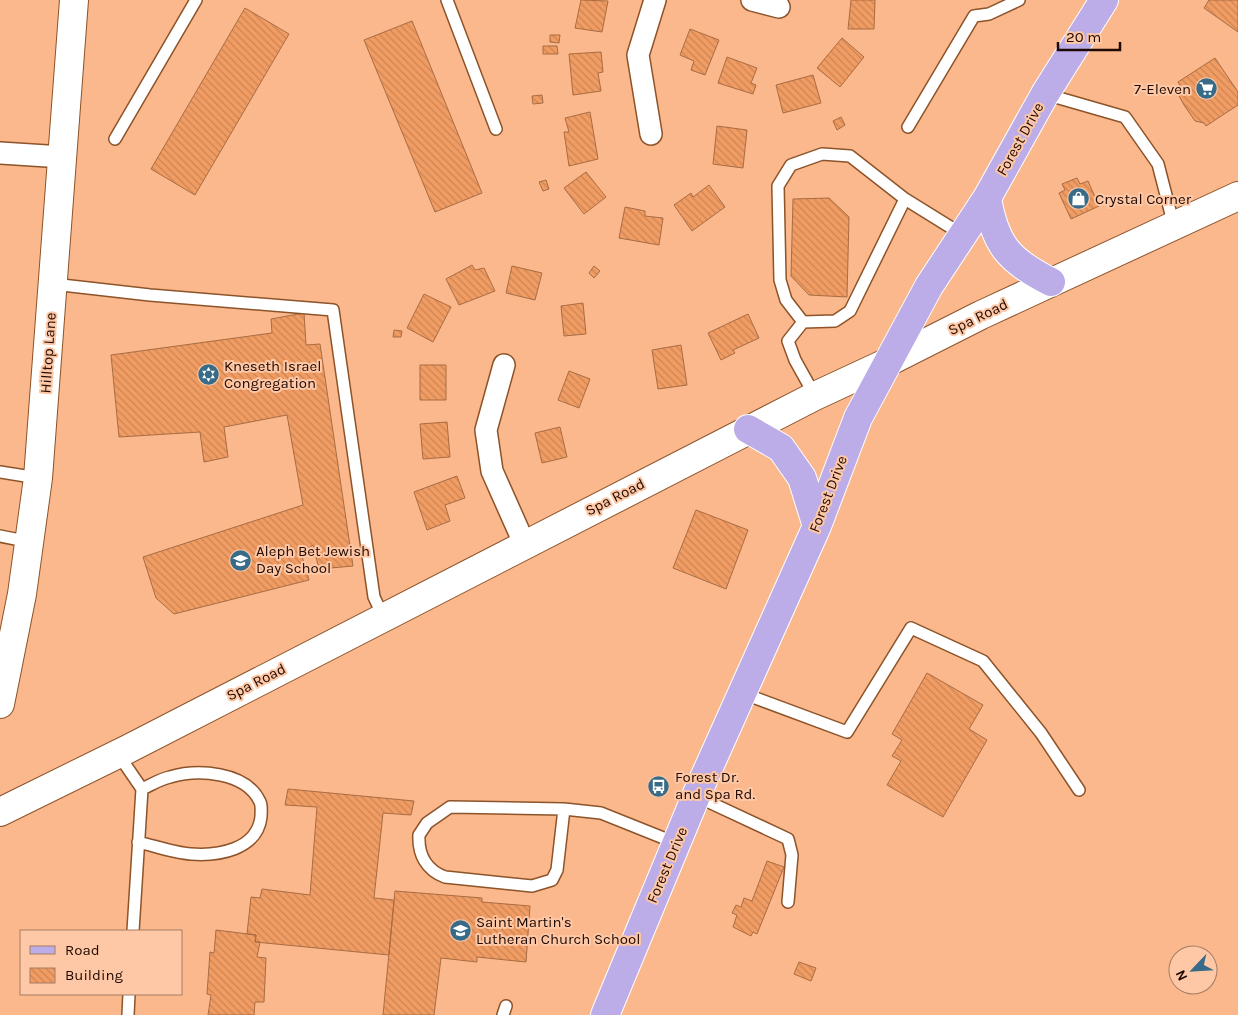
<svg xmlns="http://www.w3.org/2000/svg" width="1238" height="1015" font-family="Karla,sans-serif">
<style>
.building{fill:url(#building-back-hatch);stroke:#a96c43}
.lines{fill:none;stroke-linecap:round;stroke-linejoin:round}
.lane-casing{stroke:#8d5329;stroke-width:14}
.street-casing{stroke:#8d5329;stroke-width:24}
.secondary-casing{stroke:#8d5329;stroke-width:30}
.primary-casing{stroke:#fff;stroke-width:30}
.lane{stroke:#fff;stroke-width:11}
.street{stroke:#fff;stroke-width:21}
.secondary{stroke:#fff;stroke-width:28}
.primary{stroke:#bcace8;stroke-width:28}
.labels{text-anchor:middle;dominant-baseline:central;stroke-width:4;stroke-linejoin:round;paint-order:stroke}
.poi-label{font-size:15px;fill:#1f0900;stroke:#fec8a6;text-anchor:start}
.street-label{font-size:15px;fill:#1f0900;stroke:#fec8a6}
</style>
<defs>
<pattern id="building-back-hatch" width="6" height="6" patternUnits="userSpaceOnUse" patternTransform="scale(1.25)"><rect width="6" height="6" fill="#f09c63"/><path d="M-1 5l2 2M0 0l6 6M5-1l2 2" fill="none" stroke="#cd8554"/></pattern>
</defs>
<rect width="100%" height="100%" fill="#fab88c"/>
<path class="building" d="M581,0L608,1L602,32L575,28Z
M851,0H875L874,29H848Z
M1209,0H1238V32L1204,8Z
M245,8L289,34L195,195L151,169Z
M412,21L482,193L435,212L364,40Z
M690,29L719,40L705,75L691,70L694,61L680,55Z
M550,35H560L559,43L550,42Z
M842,38L864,57L840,87L817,68Z
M543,46H557L558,54H543Z
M601,52L603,72L598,73L601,91L573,95L569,54Z
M727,57L757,68L751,83L756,85L753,94L718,83Z
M1215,58L1238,92V105L1206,126L1204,123L1195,121L1184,105L1178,94L1180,85L1178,82Z
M813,75L821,103L783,113L776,85Z
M542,95L543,103L533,104L532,96Z
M590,112L598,159L569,166L564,132H569L565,118Z
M841,117L845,125L837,130L833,121Z
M717,126L747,130L743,168L713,164Z
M586,172L606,197L584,214L564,188Z
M1077,178L1080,184L1088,181L1099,206L1071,219L1059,193L1065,190L1062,184Z
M546,180L549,189L543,191L539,182Z
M709,185L725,207L692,231L674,205L691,193L693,197Z
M829,198L849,217L847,297L809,295L791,276L793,199Z
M625,207L645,211V216L663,218L659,245L619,238Z
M472,265L475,270L484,268L495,291L459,305L446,279Z
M512,266L542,273L535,300L506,293Z
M594,266L600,271L594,278L589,273Z
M424,294L451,307L433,342L407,328Z
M583,303L586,334L564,336L561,306Z
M304,313L306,345L320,344L353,566L319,569L313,545L301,553L309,580L174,614L156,598L143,557L303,505L287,415L224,427L228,457L204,462L200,432L119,437L111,355L272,333L271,319Z
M748,314L759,338L733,350L735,353L721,360L708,333Z
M394,330L402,331L401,337H393Z
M681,345L687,385L658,389L652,350Z
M420,365H446V400H420Z
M569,371L590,379L579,408L558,400Z
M447,422L450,457L423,459L420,424Z
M560,427L567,457L542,463L535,433Z
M457,476L465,498L445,505L450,521L427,530L414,492Z
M696,510L748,530L726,589L673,568Z
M927,673L983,705L969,729L987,740L943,817L887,785L901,761L892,756L902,740L892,734Z
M288,789L414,801L411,815L383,813L374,898L394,900L389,955L255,942L256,935L247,934L251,897L260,898L262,889L310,895L317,807L285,805Z
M767,861L784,867L757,934L753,932L751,936L733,927L737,915L732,913L736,905L741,907L744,898L752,901Z
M395,891L482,898V902L530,906L526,962L477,957V962L441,958L434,1015H383Z
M216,930L256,935L255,942H260L257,957L266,958L264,1002H255L254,1015H208L211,995L207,994L210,952L214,953Z
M799,962L816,968L811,981L794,974Z"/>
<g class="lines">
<defs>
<path id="lane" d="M447,0L496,129
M1045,94L1125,117L1158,164L1174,226
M908,127L974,16L989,14L1019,0
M115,139L196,0
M905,199L963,235
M53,284L150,295L333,310L374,597L383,616
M803,322L786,300L780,280L778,186L791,165L822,154L850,156L905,199L850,311L835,321L803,322L788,341L795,360L815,396
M0,472L38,478
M0,536L30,542
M742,693L847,732L911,628L983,661L1041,733L1079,790
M118,754L142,789L133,931
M696,796L788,839L792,855L788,902
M564,809L557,870L552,880L532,886L445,877C426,870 418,854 419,835L427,823L450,807L564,809L601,813L676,843
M138,842C155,846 174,853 191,854C218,856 257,850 261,817C261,812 262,806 260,802C246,771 197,769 170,777C160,779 151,785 142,789
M128,1015L129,994
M503,1015L506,1006"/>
<path id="street" d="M752,0L779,7
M651,134L638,55L655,0
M0,153L63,157
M504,365L486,430L492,471L524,543"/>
<path id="secondary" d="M0,704L22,594L38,478L74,0
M0,812L128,749L815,396L886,363L981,315L1238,196"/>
<path id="primary" d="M987,198C995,245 1009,261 1051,282
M748,429L781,448L802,478L817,526
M605,1015L696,796L817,526L858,418L929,286L987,198L1045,94L1104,0"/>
</defs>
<use href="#lane" class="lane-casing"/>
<use href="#street" class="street-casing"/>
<use href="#secondary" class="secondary-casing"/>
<use href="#primary" class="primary-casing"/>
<use href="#lane" class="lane"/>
<use href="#street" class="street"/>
<use href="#secondary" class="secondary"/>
<use href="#primary" class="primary"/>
</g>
<defs>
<symbol id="supermarket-disc" viewBox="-11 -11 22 22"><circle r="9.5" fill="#376b88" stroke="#fec8a6"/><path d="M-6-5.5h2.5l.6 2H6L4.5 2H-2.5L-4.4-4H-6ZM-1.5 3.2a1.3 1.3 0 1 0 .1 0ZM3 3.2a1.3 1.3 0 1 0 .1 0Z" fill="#fff"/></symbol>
<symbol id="shop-disc" viewBox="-11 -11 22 22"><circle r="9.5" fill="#376b88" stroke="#fec8a6"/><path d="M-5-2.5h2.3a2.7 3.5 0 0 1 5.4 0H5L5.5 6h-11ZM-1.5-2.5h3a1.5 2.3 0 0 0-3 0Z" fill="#fff"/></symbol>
<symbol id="synagogue-disc" viewBox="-11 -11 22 22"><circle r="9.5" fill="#376b88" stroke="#fec8a6"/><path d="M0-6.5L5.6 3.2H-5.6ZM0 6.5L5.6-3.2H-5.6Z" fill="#fff"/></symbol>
<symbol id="school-disc" viewBox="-11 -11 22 22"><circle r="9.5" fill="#376b88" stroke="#fec8a6"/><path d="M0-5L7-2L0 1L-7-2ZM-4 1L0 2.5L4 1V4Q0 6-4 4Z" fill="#fff"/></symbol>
<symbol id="bus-disc" viewBox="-11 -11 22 22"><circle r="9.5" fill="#376b88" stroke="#fec8a6"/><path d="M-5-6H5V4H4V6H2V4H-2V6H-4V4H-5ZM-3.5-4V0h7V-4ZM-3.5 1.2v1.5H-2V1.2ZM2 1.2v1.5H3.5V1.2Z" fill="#fff"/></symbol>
</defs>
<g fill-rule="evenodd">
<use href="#supermarket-disc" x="1194" y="76" width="25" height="25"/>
<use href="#shop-disc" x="1066" y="186" width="25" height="25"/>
<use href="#synagogue-disc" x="196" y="362" width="25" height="25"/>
<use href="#school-disc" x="228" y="548" width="25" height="25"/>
<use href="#bus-disc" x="646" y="774" width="25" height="25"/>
<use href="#school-disc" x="448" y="918" width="25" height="25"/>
</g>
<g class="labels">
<g class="poi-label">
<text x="1191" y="89" text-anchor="end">7-Eleven</text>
<text x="1095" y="199">Crystal Corner</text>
<text x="224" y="366">Kneseth Israel<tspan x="224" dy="17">Congregation</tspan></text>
<text x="256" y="551">Aleph Bet Jewish<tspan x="256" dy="17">Day School</tspan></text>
<text x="675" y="777">Forest Dr.<tspan x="675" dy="17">and Spa Rd.</tspan></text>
<text x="476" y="922">Saint Martin's<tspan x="476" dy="17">Lutheran Church School</tspan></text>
</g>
<g class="street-label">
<text transform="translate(1020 139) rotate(-61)">Forest Drive</text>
<text transform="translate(978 317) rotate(-26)">Spa Road</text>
<text transform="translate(48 353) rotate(-86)">Hilltop Lane</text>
<text transform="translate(828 494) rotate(-69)">Forest Drive</text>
<text transform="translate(615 497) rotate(-27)">Spa Road</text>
<text transform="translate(256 682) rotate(-27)">Spa Road</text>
<text transform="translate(667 865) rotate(-67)">Forest Drive</text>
</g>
</g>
<rect x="20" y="930" width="162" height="65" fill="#fec8a6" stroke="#a57c64"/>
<rect x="30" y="946" width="25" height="8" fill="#bcace8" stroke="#a57c64"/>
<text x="65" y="955" font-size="15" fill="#1f0900">Road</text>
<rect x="30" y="968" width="25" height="15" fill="url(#building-back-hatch)" stroke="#a57c64"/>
<text x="65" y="980" font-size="15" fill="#1f0900">Building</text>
<g transform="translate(1193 970) rotate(245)"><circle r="24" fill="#fec8a6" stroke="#a57c64"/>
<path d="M0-4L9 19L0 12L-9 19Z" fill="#376b88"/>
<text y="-8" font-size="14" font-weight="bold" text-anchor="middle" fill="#1f0900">N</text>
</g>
<path d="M1058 42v8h62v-8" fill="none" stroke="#1f0900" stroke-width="2.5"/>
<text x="1066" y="42" font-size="15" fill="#1f0900" stroke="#fec8a6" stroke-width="4" paint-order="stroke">20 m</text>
</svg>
